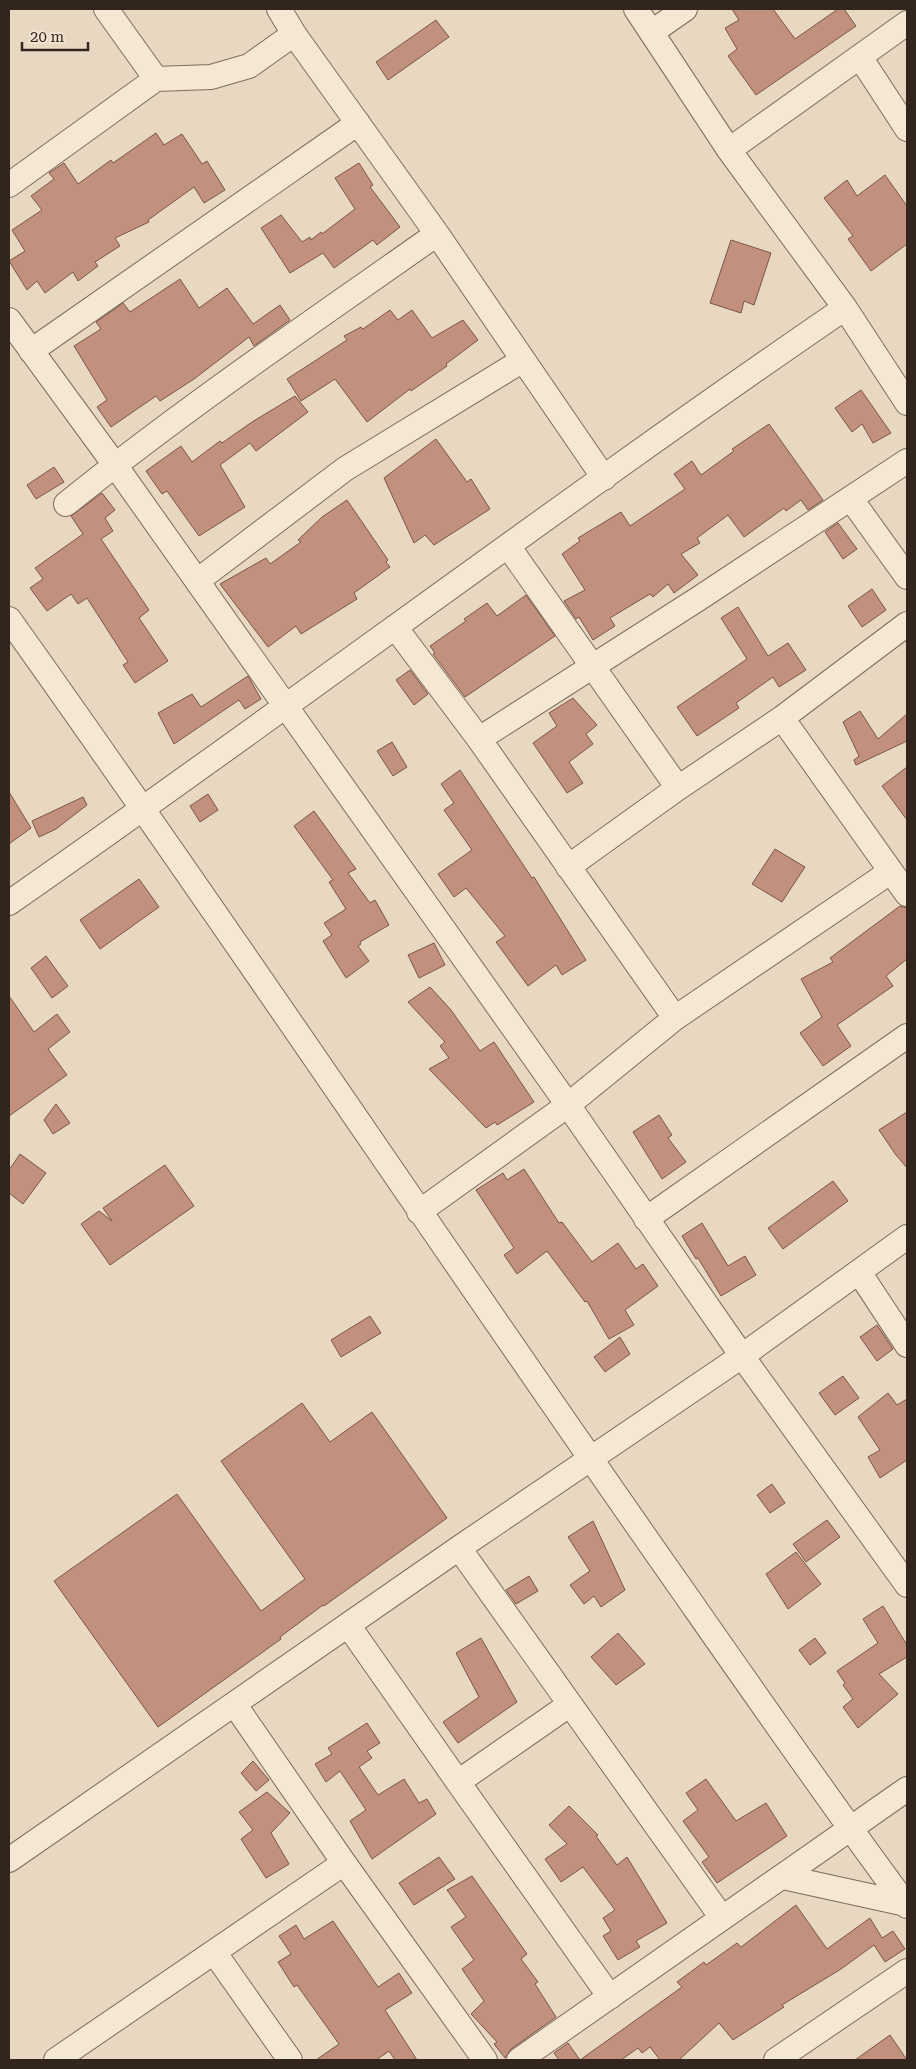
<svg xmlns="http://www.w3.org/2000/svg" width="916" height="2069" font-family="'Roboto Serif',serif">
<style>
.building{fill:#c1917d;stroke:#7c5445}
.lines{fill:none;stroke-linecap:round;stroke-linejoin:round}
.minor-casing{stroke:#806a5c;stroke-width:26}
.minor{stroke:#f4e7d4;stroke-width:24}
</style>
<rect width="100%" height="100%" fill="#e8d8c2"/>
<path class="building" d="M732,9H773L795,39L838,9H844L856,26L756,95L728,56L737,49L725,28L739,20Z
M436,20L449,37L388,80L376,62Z
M156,133L164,145L182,134L202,164L207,161L225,190L204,203L194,187L148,220L149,222L115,238L120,246L95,262L98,266L78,281L73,272L45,293L37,281L27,290L9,261L25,251L12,230L42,210L31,196L54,179L49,173L64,163L78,184L111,160L113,163Z
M359,163L373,185L370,187L400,227L377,245L373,240L334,268L323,253L290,273L261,228L281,215L302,242L310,237L311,240L321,232L322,234L355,209L335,178Z
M885,175L907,206V244L871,271L848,239L853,236L824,198L847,180L857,196Z
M731,240L771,253L754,305L744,301L741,313L710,303Z
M180,279L199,308L227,288L253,324L280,305L290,320L254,346L249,337L194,379L160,401L156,396L111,427L97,407L107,400L74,346L101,329L96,322L123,303L130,312Z
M390,310L398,320L412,310L432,338L463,320L478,340L446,364L447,366L411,391L410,389L367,422L335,379L301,401L287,379L347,340L344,336L361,327L363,329Z
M861,390L891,433L873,443L862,424L852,432L835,408Z
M295,396L308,412L256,451L250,443L220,465L245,507L199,536L167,491L162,494L146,471L181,446L192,462L220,441L222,443L252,422Z
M769,424L823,500L808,510L801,500L786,511L784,508L744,537L728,515L697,538L700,543L681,554L698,575L674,593L668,584L653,597L650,594L610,618L615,626L593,640L579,617L576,619L564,601L585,590L562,554L580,541L578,538L621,512L630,526L685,489L674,474L692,461L701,475L734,451L732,449Z
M436,439L467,482L471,479L490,509L434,545L425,535L414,543L384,478Z
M54,467L64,482L36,499L27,485Z
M102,493L115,510L105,518L113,531L101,539L149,610L139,618L168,661L135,683L123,665L128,662L87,598L78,604L71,594L47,611L30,588L43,579L35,568L83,534L71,516Z
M347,500L388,560L386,562L390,567L354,593L357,599L301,634L296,626L268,647L220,584L266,558L270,564L301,542L298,540L322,517Z
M838,523L857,549L843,559L825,532Z
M872,589L886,610L862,627L848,606Z
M526,595L555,636L465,697L433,654L435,653L430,646L466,621L464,619L487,603L497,616Z
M738,607L768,656L788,643L806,670L779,687L773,677L736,703L739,708L697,736L677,707L747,659L721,618Z
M410,670L428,694L414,705L396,680Z
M248,676L261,699L245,709L239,700L174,744L158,713L192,694L201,707Z
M573,698L597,725L586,734L593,744L569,762L583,783L567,793L533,743L557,726L549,713Z
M860,711L878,739L907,714V741L856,765L854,760L859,756L843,722Z
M392,742L407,767L393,776L377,751Z
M907,767V820L882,786Z
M460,770L532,878L534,877L586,960L562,975L556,965L528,986L496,942L505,936L466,888L454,897L438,874L472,850L444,810L454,803L441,784Z
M9,792L31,828L9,844Z
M208,794L218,810L200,822L190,806Z
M83,797L87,805L56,829L39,837L32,821Z
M314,811L356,869L348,873L370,903L375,900L389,925L360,942L361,944L358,946L369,961L346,978L323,941L332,935L324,923L346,909L329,882L333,880L294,826Z
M775,849L805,867L782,902L752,884Z
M139,879L159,907L100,949L80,920Z
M900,906L907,908V959L886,976L893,986L837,1025L851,1046L823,1066L800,1033L822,1017L801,979L833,962L830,958Z
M434,943L445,965L419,978L408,955Z
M46,956L68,986L52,998L31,968Z
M430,987L451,1010L480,1051L494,1042L534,1102L497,1125L495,1122L486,1128L429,1069L449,1058L440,1046L445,1042L408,1002Z
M9,996L34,1032L57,1014L70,1032L48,1049L67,1075L9,1116Z
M56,1104L70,1123L53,1134L44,1120Z
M907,1112V1168L896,1155L879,1130Z
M659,1115L672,1135L668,1138L686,1162L662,1179L633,1132Z
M20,1154L46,1173L23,1204L9,1193V1170Z
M165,1165L194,1206L110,1265L81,1224L99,1211L112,1221L103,1208Z
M524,1169L559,1223L562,1222L592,1262L618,1243L636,1269L643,1264L658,1286L625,1310L634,1325L609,1339L587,1301L585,1302L547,1251L517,1274L504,1255L514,1248L476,1190L503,1173L507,1180Z
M833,1181L848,1201L783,1249L768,1228Z
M702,1223L728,1266L745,1256L756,1275L721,1296L698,1258L696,1259L682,1236Z
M370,1316L381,1333L341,1357L331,1340Z
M877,1325L893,1349L877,1361L860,1337Z
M620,1337L630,1354L605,1372L594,1357Z
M843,1376L859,1398L835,1415L819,1393Z
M888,1393L897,1405L907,1399V1460L880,1478L868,1457L880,1450L858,1417Z
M302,1403L330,1442L372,1412L447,1518L324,1606L323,1605L280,1637L281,1639L158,1727L54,1581L177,1494L261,1611L305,1579L221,1461Z
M772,1484L785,1503L770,1513L757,1495Z
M827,1520L840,1537L806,1562L793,1544Z
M593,1521L625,1590L601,1607L594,1596L584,1604L570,1585L590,1571L568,1537Z
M796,1552L821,1584L788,1609L766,1574Z
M529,1576L538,1591L516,1604L506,1590Z
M883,1606L907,1645V1657L879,1674L898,1694L858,1728L843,1707L853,1699L843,1685L845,1683L837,1671L878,1643L863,1619Z
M618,1633L645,1664L616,1685L591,1657Z
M481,1638L517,1702L458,1743L443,1722L479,1697L456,1653Z
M815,1638L826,1653L810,1665L799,1650Z
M367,1723L380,1743L367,1751L372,1758L359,1767L378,1795L404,1779L419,1803L427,1799L436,1814L372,1859L350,1821L366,1810L340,1771L326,1782L315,1764L332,1754L328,1748Z
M253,1761L269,1780L256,1791L241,1773Z
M706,1779L736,1821L766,1803L787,1836L717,1883L702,1862L709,1857L683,1821L698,1810L686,1793Z
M267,1792L290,1813L271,1833L289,1864L266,1878L241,1839L253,1830L239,1812Z
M569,1806L598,1835L596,1836L617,1865L627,1857L667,1923L636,1941L640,1947L618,1960L603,1936L611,1931L603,1918L615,1910L583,1867L561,1882L545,1859L567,1844L549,1825Z
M439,1857L455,1879L414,1905L399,1883Z
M472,1876L527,1954L521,1959L538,1982L535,1984L556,2017L511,2049L505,2058L494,2044L497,2042L471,2014L484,2001L462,1969L474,1960L451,1927L466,1917L447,1890Z
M796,1905L827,1949L870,1918L882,1938L893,1931L905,1949L885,1962L874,1945L841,1969L782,2005L784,2007L733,2040L719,2023L679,2060H660L650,2047L642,2053L638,2048L621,2060H559L554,2053L568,2043L580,2060L682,1987L677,1982L704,1962L706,1965L737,1943L741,1947Z
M333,1921L378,1987L399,1973L412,1993L385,2010L417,2060H395L389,2051L376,2060H316L339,2044L297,1985L294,1987L278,1962L291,1954L279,1936L296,1925L304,1939Z
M890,2035L907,2060H855Z"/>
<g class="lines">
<defs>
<path id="minor" d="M106,9L156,79
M279,9L294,34L437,234L604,478
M636,9L729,150L845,308L907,403
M652,32L685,9
M860,57L907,129
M729,150L907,23
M9,185L156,79L211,77L249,66L294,34
M9,320L115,465L568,1105L742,1356L907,1585
M31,351L358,123
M851,499L907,577
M66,504C185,408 312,322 437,234
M508,546L678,788
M197,581L345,469L523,360
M9,619C238,940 456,1268 683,1591C757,1697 830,1802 907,1906
M395,627L479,739L675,1018
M782,718L907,894
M479,739L698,599L907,461
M568,867L678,788L782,718L907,624
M9,903C290,707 563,501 845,308
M419,1212L568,1105L675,1018L890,872
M646,1219L907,1036
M859,1272L907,1345
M459,1548L722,1918
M348,1625L458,1782
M235,1705L344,1863L485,2060
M569,1705L458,1782L610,1997
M9,1860L459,1548L742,1356L907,1237
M783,1877L906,1904
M214,1952L290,2060
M56,2060L344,1863
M519,2060L907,1789
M776,2060L907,1971"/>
</defs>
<use href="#minor" class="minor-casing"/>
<use href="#minor" class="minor"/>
</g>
<rect width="916" height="2069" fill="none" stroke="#31251e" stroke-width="20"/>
<path d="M22 42v8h66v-8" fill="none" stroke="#31251e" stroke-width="2.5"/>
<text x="30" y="42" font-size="15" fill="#31251e" stroke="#f0e3d1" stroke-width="4" paint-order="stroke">20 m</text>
</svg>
